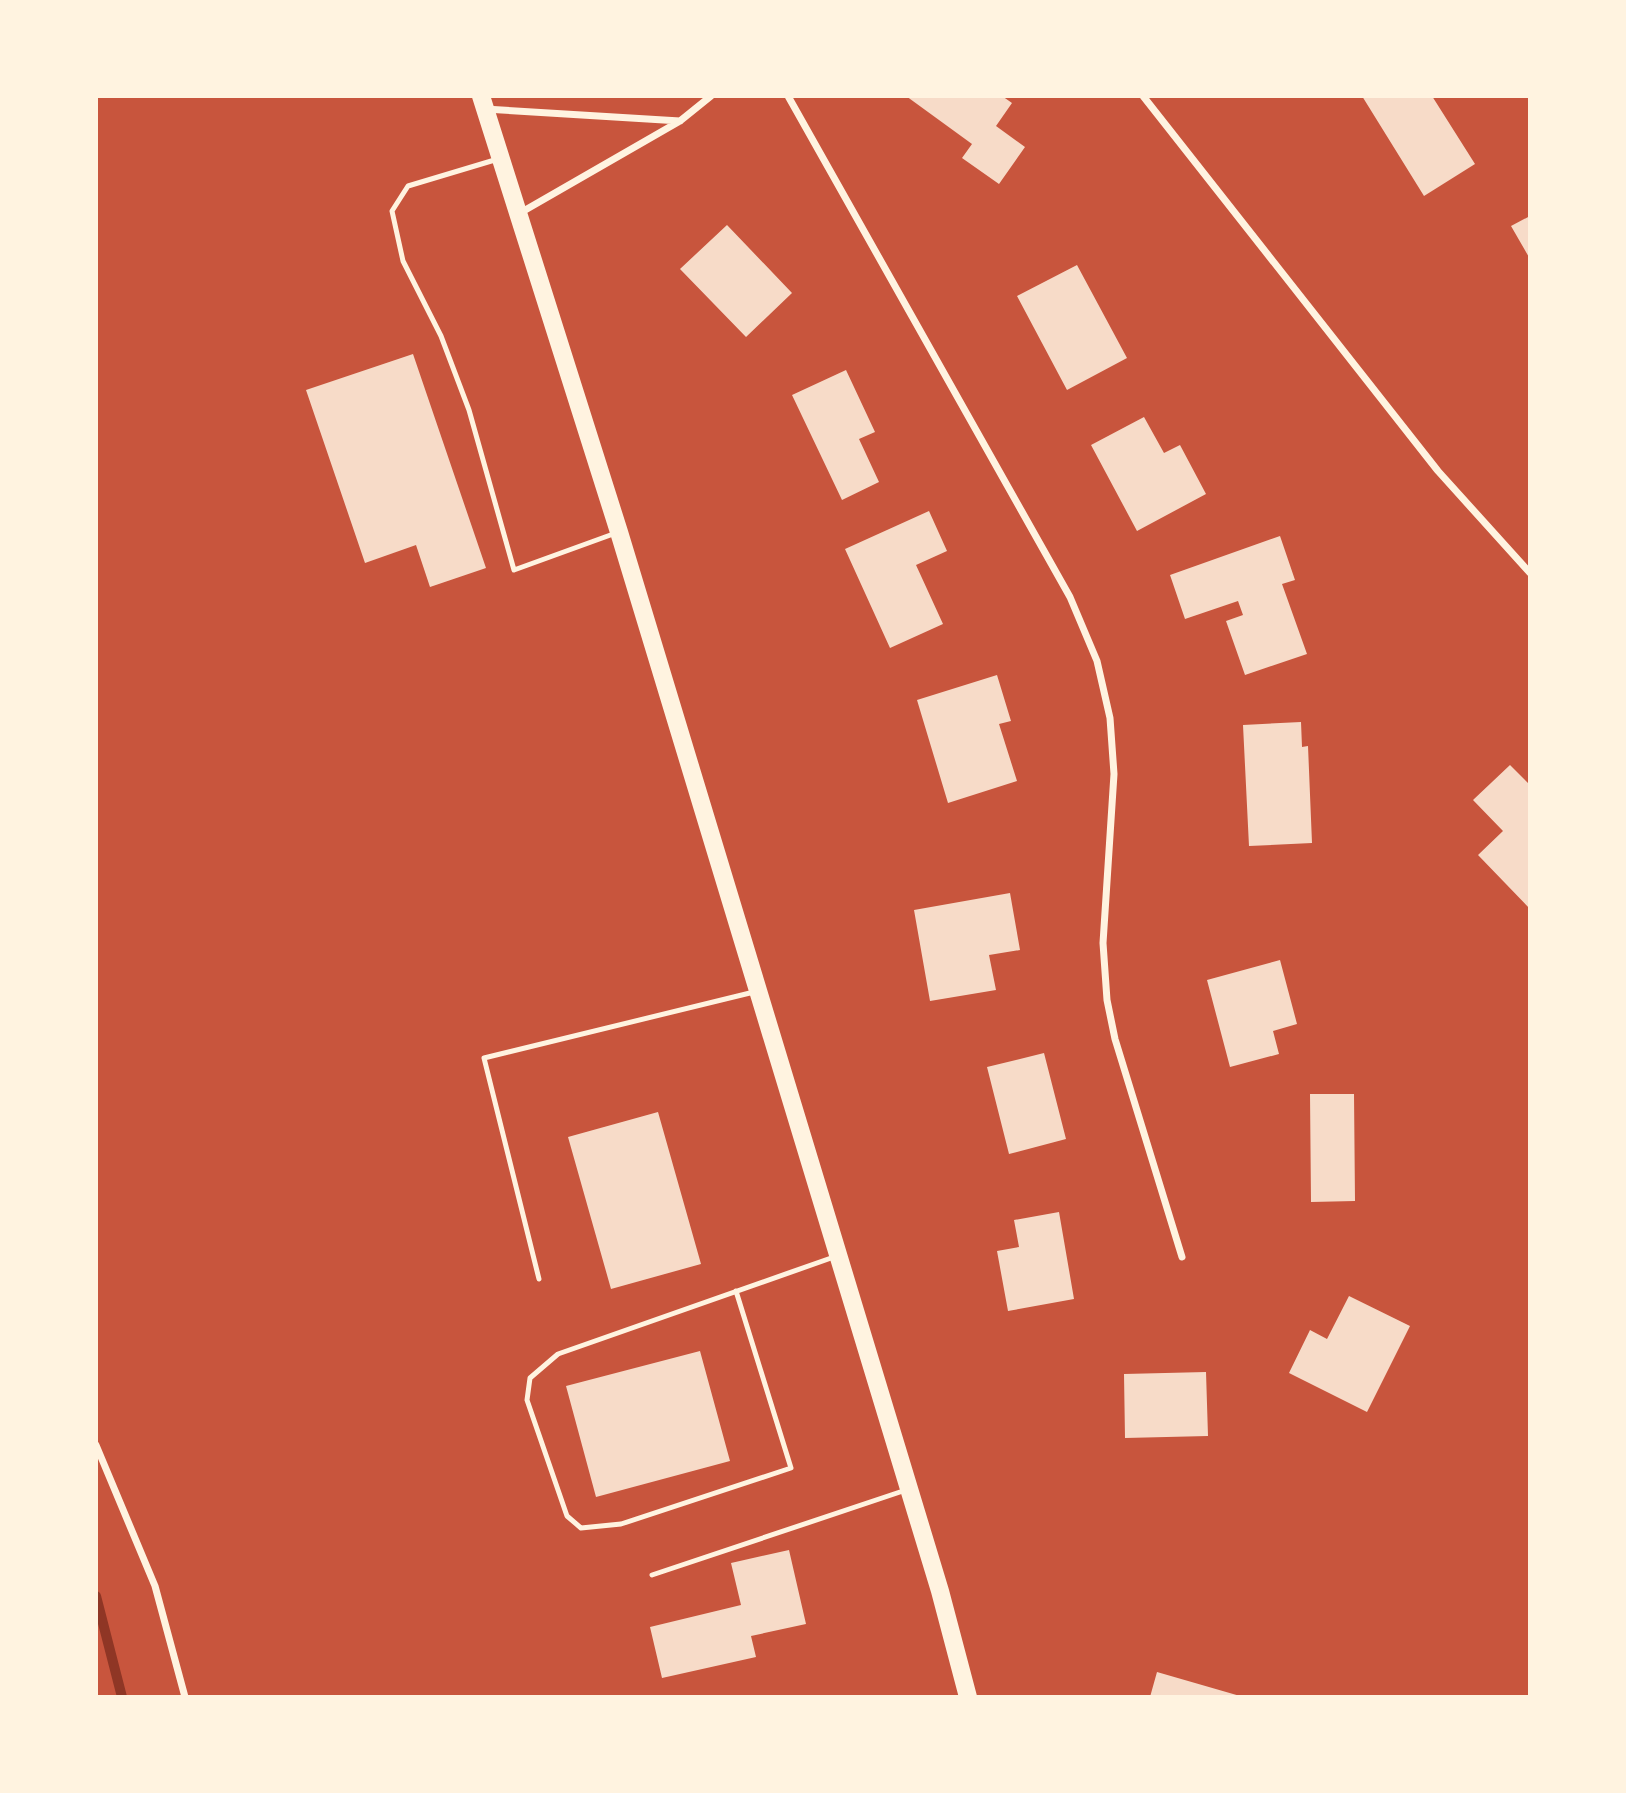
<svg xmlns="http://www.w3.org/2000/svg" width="1626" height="1793" font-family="Montserrat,sans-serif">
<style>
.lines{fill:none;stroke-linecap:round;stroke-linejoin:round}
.stream{stroke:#8f3625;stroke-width:10}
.building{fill:#f7dbc8}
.service{stroke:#fff3e0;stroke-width:5}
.minor{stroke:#fff3e0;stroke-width:7}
.primary{stroke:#fff3e0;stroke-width:18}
</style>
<rect width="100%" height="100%" fill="#c8553d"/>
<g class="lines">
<path class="stream" d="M96,1596L122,1697"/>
</g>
<path class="building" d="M906,96H1002L1012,103L996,126L1025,147L999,184L962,158L972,144Z
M1362,96H1432L1475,164L1424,196Z
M1530,216V259L1511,226Z
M727,225L792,293L746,337L680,269Z
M1077,265L1127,358L1067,390L1017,296Z
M413,354L486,568L430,587L416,545L365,563L306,390Z
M846,370L875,432L859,439L879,482L842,500L792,395Z
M1144,417L1164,453L1180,445L1206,494L1137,531L1091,445Z
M929,511L947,551L916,565L943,624L890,648L845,549Z
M1280,536L1295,580L1282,584L1307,654L1245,675L1226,621L1243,615L1238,601L1185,619L1170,575Z
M997,675L1011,721L999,724L1017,781L948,803L917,700Z
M1301,722L1302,747L1308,746L1312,843L1249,846L1243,725Z
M1510,765L1530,785V909L1478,855L1503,831L1473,800Z
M1010,893L1020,950L989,955L996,990L930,1001L914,910Z
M1280,960L1297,1024L1273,1031L1279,1054L1230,1067L1207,980Z
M1044,1053L1066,1139L1009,1154L987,1067Z
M1310,1094H1354L1355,1201L1311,1202Z
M658,1112L701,1264L611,1289L568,1137Z
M1059,1212L1074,1299L1008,1311L997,1251L1019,1247L1014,1220Z
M1349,1296L1410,1326L1367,1412L1289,1373L1310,1330L1327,1339Z
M700,1351L730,1461L596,1497L566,1386Z
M1206,1372L1208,1436L1125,1438L1124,1374Z
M789,1550L806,1624L751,1636L756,1657L662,1678L650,1627L741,1605L731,1563Z
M1157,1672L1240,1696V1697H1150Z"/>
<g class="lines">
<path class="service" d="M498,159L408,186L392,211L403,261L441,336L469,410L514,570L616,533
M539,1279L484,1058L754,992
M736,1291L791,1468L621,1524L581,1528L567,1516L527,1400L530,1378L558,1354L834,1257
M652,1575L906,1490"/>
<path class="minor" d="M788,96L1070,597L1097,661L1110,718L1114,774L1103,943L1107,1000L1115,1039L1182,1257
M1143,96L1438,471L1530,573
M485,109L680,121
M520,213L680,121L711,96
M96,1445L155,1586L185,1697"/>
<path class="primary" d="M481,96L619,532L940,1591L968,1697"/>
</g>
<rect width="1626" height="1793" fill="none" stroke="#fff3e0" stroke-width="196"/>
</svg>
